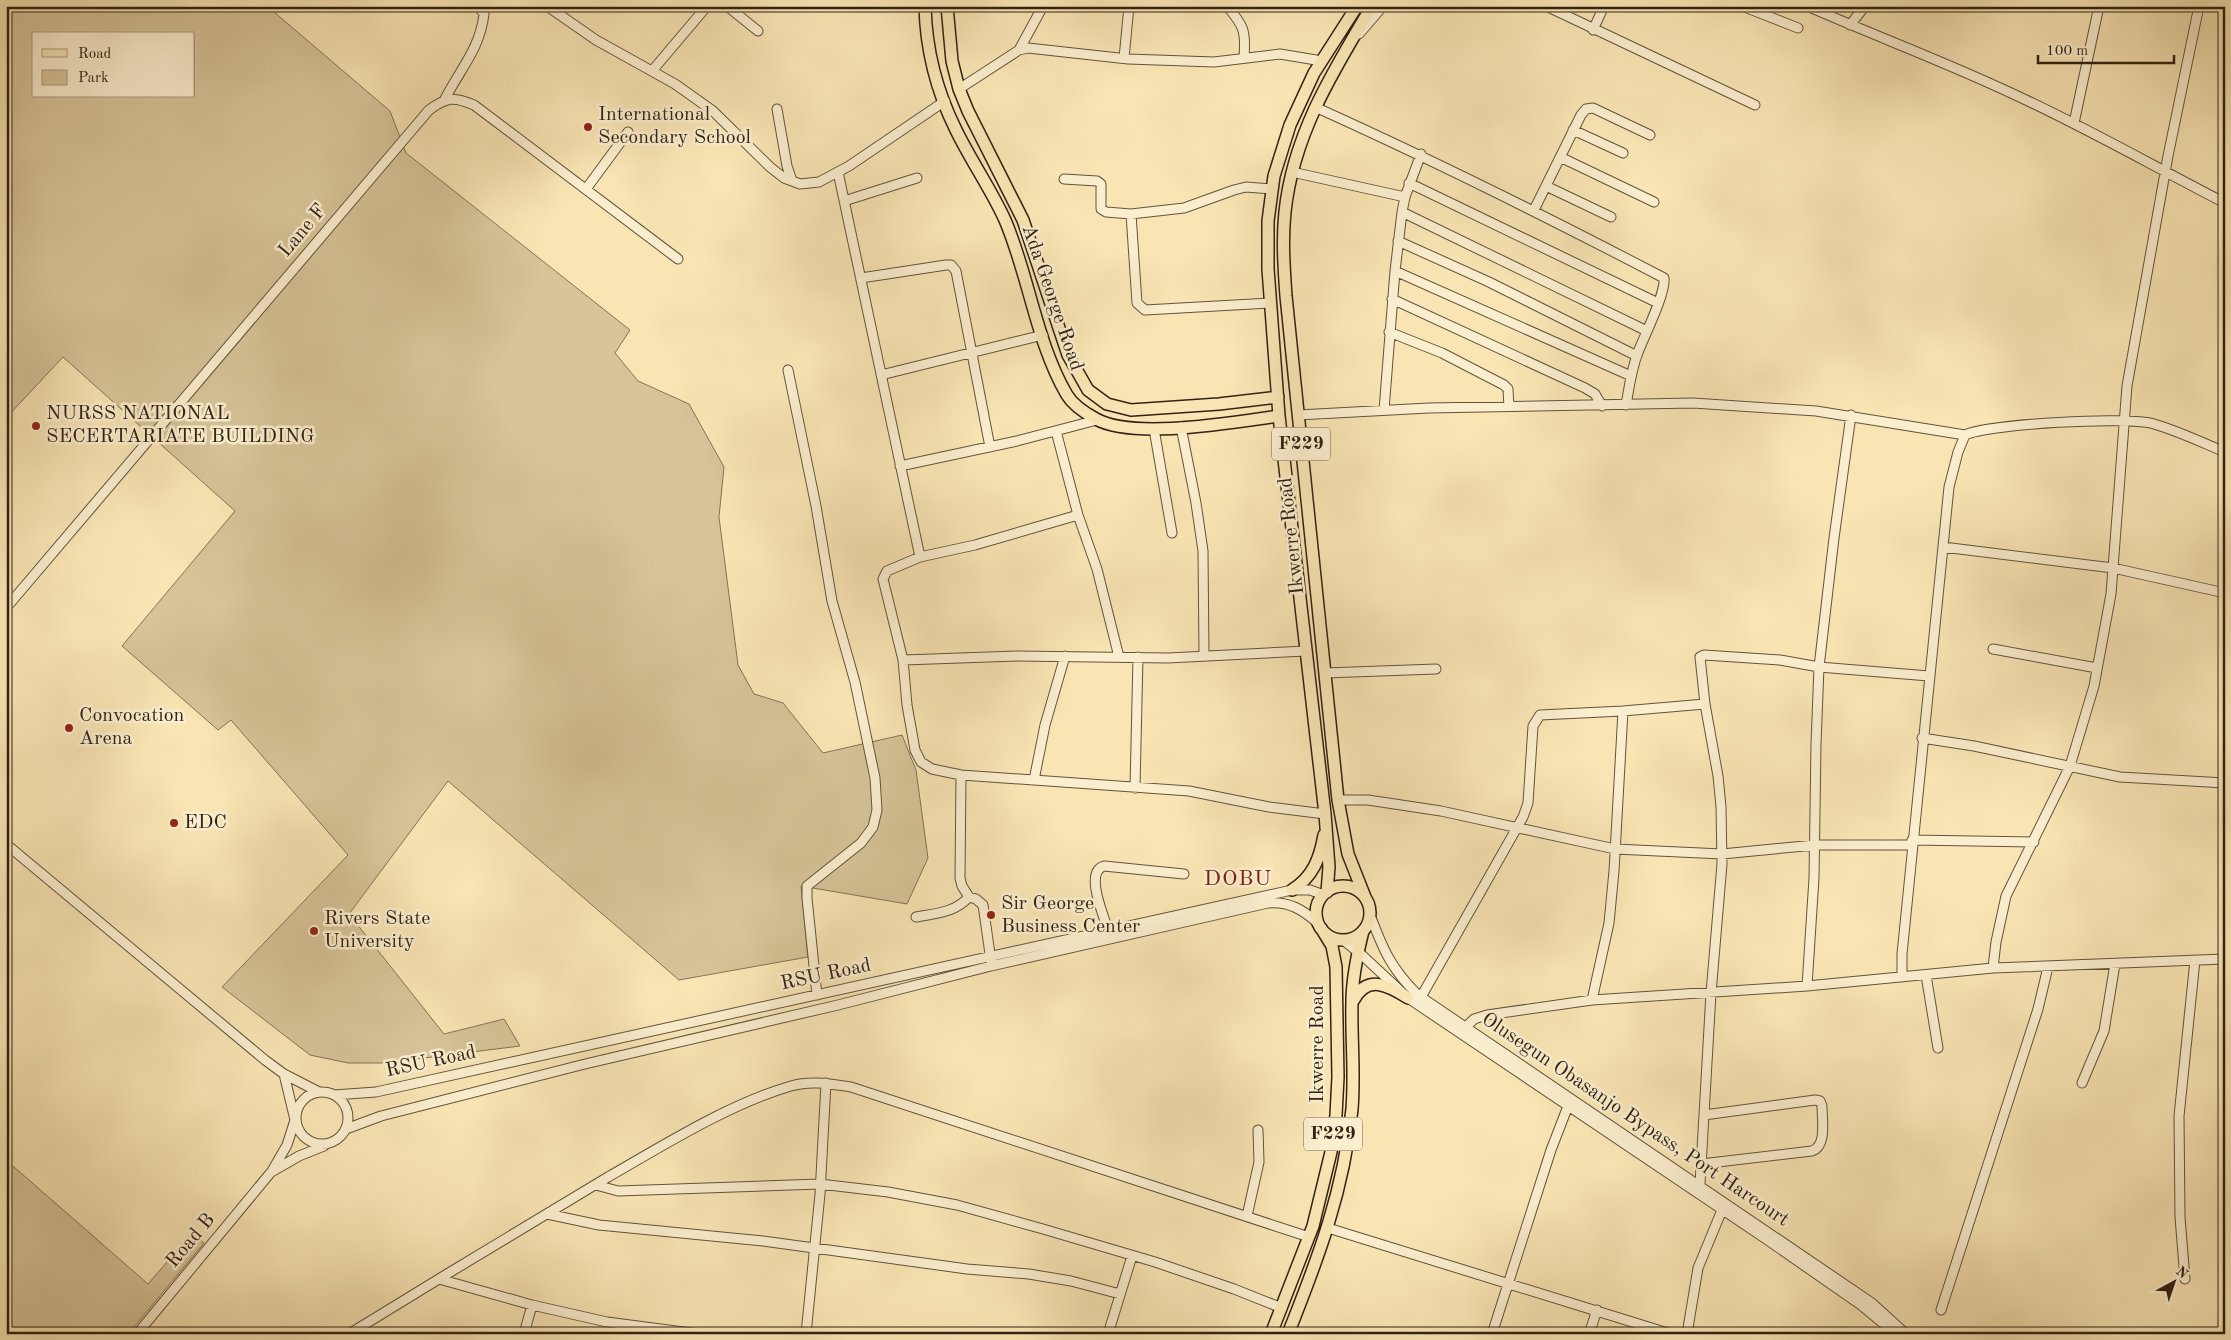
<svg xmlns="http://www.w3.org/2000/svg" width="2231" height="1340" font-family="'Old Standard TT',serif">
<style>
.green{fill:#d7c499;stroke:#847356;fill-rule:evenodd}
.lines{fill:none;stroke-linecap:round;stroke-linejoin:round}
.minor-casing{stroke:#63533c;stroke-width:11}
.major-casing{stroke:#312214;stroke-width:14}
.minor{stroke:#fbeece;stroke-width:9}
.major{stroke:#f9e5b4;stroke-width:11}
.poi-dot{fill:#8f2418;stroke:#fbeece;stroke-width:2}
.labels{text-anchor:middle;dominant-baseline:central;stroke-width:5;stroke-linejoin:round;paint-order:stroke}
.shield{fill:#fbeece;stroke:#6e5f4c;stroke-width:1}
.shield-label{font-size:19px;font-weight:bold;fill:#312214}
.poi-label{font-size:20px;fill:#312214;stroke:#fbeece;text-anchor:start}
.street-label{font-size:20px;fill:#312214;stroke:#fbeece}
.quarter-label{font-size:22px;letter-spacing:1px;fill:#7a1f14;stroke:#fbeece}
</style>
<rect width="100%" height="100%" fill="#f9e5b4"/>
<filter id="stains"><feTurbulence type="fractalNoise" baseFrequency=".004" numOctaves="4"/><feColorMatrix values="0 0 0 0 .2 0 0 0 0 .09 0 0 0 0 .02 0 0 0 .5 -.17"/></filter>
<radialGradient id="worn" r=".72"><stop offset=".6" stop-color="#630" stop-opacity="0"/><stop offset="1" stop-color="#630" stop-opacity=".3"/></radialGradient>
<path class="green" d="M6,6H267L390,111L406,153L630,330L615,353L638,381L689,404L724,467L719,517L738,665L754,694L783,703L823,753L902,735L916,770L928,858L907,904L801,886L808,957L679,980L448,781L349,914L444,1034L504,1019L520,1046L384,1063H348L310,1055L222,987L348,855L231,720L218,730L122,646L235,511L63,357L6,418ZM34,34H194V96H34Z
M6,1160L148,1284L192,1233L204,1243L128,1334H6Z"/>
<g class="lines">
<defs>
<path id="minor" d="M547,6L596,40L675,84L713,111L770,167L784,178L800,184L819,182L849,166L945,101
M727,6L758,31
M1227,6C1244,26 1246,31 1244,57
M1546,6L1755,105
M1742,6L1798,28
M1807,6C1880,38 1954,65 2026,100C2094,132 2159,169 2225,203
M1850,25L1865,6
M1593,30L1604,6
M1359,34L1383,6
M1019,50L1043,6
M1124,58L1129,6
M652,71L707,6
M959,89L1019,50L1028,48L1128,59L1214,62L1280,54L1322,61
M445,99C460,69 480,49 484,14L478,6
M1315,107C1433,160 1549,218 1664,278C1666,294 1643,338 1637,355C1631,372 1629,388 1626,405
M777,109L787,166L792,181
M2074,123L2099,6
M1573,130L1623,153
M1560,157L1654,202
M838,172L920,557
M1292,172L1405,197
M1064,179L1097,181L1101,184V209L1106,212L1131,214L1184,208L1234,190L1246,187L1272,189
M1409,183L1658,303
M1546,186L1611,217
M586,189L628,132
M844,201L917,178
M1534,210L1581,115L1586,109L1593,108L1650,135
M1402,212L1647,331
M1131,214L1137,303L1145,310L1270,303
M1398,241L1489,282L1637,356
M1395,271L1631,376
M861,278L946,265H951L956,271L990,447
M1392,299L1585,388L1595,394L1602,406
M1389,332L1442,353L1504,385L1508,389L1509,407
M788,370L816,506L832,601L855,682L875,778L877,810L873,827L861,843L807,886V898L817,995
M881,375L1043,335
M1384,410L1395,271L1402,212L1405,197L1421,154
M1298,415L1429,408L1693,403L1816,411L1965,435
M1181,427L1196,503L1203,551L1204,655
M1154,429L1172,533
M1056,431L1078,515L1097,569L1119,657
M900,466L1017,441L1097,420
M1078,515L975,545L920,557L887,571L883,579L903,660L907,705L915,750L921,762L932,769L961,775L1189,791L1269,807L1325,814
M1943,547L2113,568L2225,593
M6,608L429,110C447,97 453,96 474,105L678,259
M1993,649L2097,668
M903,660L1017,656L1168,658L1306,651
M1325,673L1436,669
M1922,738L1974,746L2120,777L2225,783
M961,775L960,878L962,886L969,897L976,899L983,905L991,961
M1034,780L1045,725L1065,656
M1135,788L1138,657
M1338,800H1368L1441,811L1615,849L1722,854L1815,845H1912
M1912,840L2034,842
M6,844L265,1060L284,1074L319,1092
M1370,915C1383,949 1391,969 1418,995L1872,1303L1906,1334
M916,917C937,913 954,913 969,897
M1108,930C1104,916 1084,872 1104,866L1184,874
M1343,940L1363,956L1408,998L1769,1241L1861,1305L1896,1334
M1993,968L1996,942L2006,896L2070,766L2094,686L2111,594L2127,386L2168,156L2199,6
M1926,975L1938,1048
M1902,977V954L1949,487L1958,452L1965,435C1988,424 2128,416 2154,424C2178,431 2201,442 2225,452
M1807,986L1814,878L1816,744L1819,667L1834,538L1851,415
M1421,997L1523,817L1528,803L1533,726L1540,715L1623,711L1705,704
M1592,1000L1609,923L1614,871L1623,711
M1460,1033L1474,1019L1487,1015L1592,1000L1807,986L1993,968L2225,959
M2082,1083L2104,1031L2115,964
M296 1118a26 26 0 1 1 52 0a26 26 0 1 1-52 0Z
M334,1095L376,1092L1292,890H1310L1324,895
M346,1129L381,1116L585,1064L838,1005L991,966L1268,903C1289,901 1303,910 1318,923
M1701,1164L1812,1151C1827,1146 1822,1120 1822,1106L1820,1101L1815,1100L1704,1115
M273,1171L299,1156L324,1146
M1700,1184L1711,993L1722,864L1721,807L1718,776L1705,704L1700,657L1704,655L1780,660L1819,667L1929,676
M596,1185L618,1191L820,1184L888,1192L957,1205L1043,1229L1155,1262L1234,1289L1282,1308
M547,1214L599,1225L763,1241L967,1269L1029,1274L1071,1281L1120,1294
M1247,1216L1259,1162L1258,1130
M1328,1228L1671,1334
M439,1279L532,1305L607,1322L699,1334
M2185,1279L2180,1217L2179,1116L2195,960
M1941,1310L2038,1009L2048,967
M137,1334L272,1171L287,1145L295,1120L284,1074
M349,1334C435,1281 521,1229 608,1177C664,1145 729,1104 791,1086C811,1080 831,1084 851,1087L1309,1237
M524,1334L532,1305
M806,1334L820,1194L826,1083
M1108,1334L1132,1256
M1492,1334L1551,1150L1568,1106
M1589,1334L1597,1310
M1687,1334L1698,1268L1722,1210"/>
<path id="major" d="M925,6C926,49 937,92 956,130C971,161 991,189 1005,220C1029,276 1036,342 1067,395C1073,405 1085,413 1096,419C1134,440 1234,422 1279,416
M947,6L952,61L959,89L968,111L1023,220L1068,355L1088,390L1107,404L1131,410L1219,404L1278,397
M1316 913a27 27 0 1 1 54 0a27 27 0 1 1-54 0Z
M1292,890C1313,877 1320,858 1324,835
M1327,892L1329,867L1325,814L1279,416L1268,269V221L1274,176L1290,125L1314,73L1357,6
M1365,897L1348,854L1338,800L1286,296C1284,268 1282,240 1285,212C1293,135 1333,71 1372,6
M1353,1001C1367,974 1388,985 1408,998
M1271,1334L1313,1226L1331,1152L1336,1115L1338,1077L1336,967L1332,946L1321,928
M1288,1334C1318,1259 1344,1190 1352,1109C1355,1073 1351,1038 1352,1002C1352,978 1357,955 1363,931"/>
</defs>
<use href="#minor" class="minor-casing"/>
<use href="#major" class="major-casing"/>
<use href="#minor" class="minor"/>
<use href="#major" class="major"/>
</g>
<g class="poi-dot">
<circle cx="588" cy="127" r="5"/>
<circle cx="36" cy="426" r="5"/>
<circle cx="69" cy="728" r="5"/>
<circle cx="174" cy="823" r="5"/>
<circle cx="991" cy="915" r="5"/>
<circle cx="314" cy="931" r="5"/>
</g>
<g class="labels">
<g class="shield">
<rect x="1272" y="427.5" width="58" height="33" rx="4"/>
<rect x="1304" y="1117.5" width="58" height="33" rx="4"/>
</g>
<g class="shield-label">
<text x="1301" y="444">F229</text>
<text x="1333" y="1134">F229</text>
</g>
<g class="poi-label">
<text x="598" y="115">International<tspan x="598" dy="23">Secondary School</tspan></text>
<text x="46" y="414">NURSS NATIONAL<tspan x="46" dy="23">SECERTARIATE BUILDING</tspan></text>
<text x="79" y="716">Convocation<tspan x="79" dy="23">Arena</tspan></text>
<text x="184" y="823">EDC</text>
<text x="1001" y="904">Sir George<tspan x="1001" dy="23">Business Center</tspan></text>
<text x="324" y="919">Rivers State<tspan x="324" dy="23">University</tspan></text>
</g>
<g class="street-label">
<text transform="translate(303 231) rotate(-50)">Lane F</text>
<text transform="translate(1052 298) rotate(71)">Ada George Road</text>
<text transform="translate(1292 536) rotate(-96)">Ikwerre Road</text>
<text transform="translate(826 975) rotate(-12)">RSU Road</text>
<text transform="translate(1318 1044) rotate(-90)">Ikwerre Road</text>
<text transform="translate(431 1062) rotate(-12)">RSU Road</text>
<text transform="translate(1635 1120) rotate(34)">Olusegun Obasanjo Bypass, Port Harcourt</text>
<text transform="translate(191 1241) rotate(-50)">Road B</text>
</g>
<g class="quarter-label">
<text x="1238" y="879">DOBU</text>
</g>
</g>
<rect width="2231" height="1340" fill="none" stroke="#f9e5b4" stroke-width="25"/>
<rect x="8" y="8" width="2216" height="1325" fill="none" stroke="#312214" stroke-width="2.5"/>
<rect x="12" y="12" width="2206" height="1315" fill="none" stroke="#312214"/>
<rect x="32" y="32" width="162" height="65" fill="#fbeece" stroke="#aa9c84"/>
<rect x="42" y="49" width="25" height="8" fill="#f9e5b4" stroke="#aa9c84"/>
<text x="78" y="58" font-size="15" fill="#312214">Road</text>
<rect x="42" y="70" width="25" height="15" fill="#d7c499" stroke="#aa9c84"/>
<text x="78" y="82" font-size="15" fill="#312214">Park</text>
<g transform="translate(2174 1282) rotate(40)" stroke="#fbeece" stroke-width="4" paint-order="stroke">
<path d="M0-4L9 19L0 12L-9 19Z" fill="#312214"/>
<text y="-8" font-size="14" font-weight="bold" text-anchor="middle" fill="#312214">N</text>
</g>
<path d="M2038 55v8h136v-8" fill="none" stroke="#312214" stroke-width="2.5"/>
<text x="2046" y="55" font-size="15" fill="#312214" stroke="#fbeece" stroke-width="4" paint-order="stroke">100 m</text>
<rect width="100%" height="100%" filter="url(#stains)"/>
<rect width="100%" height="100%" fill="url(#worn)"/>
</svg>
